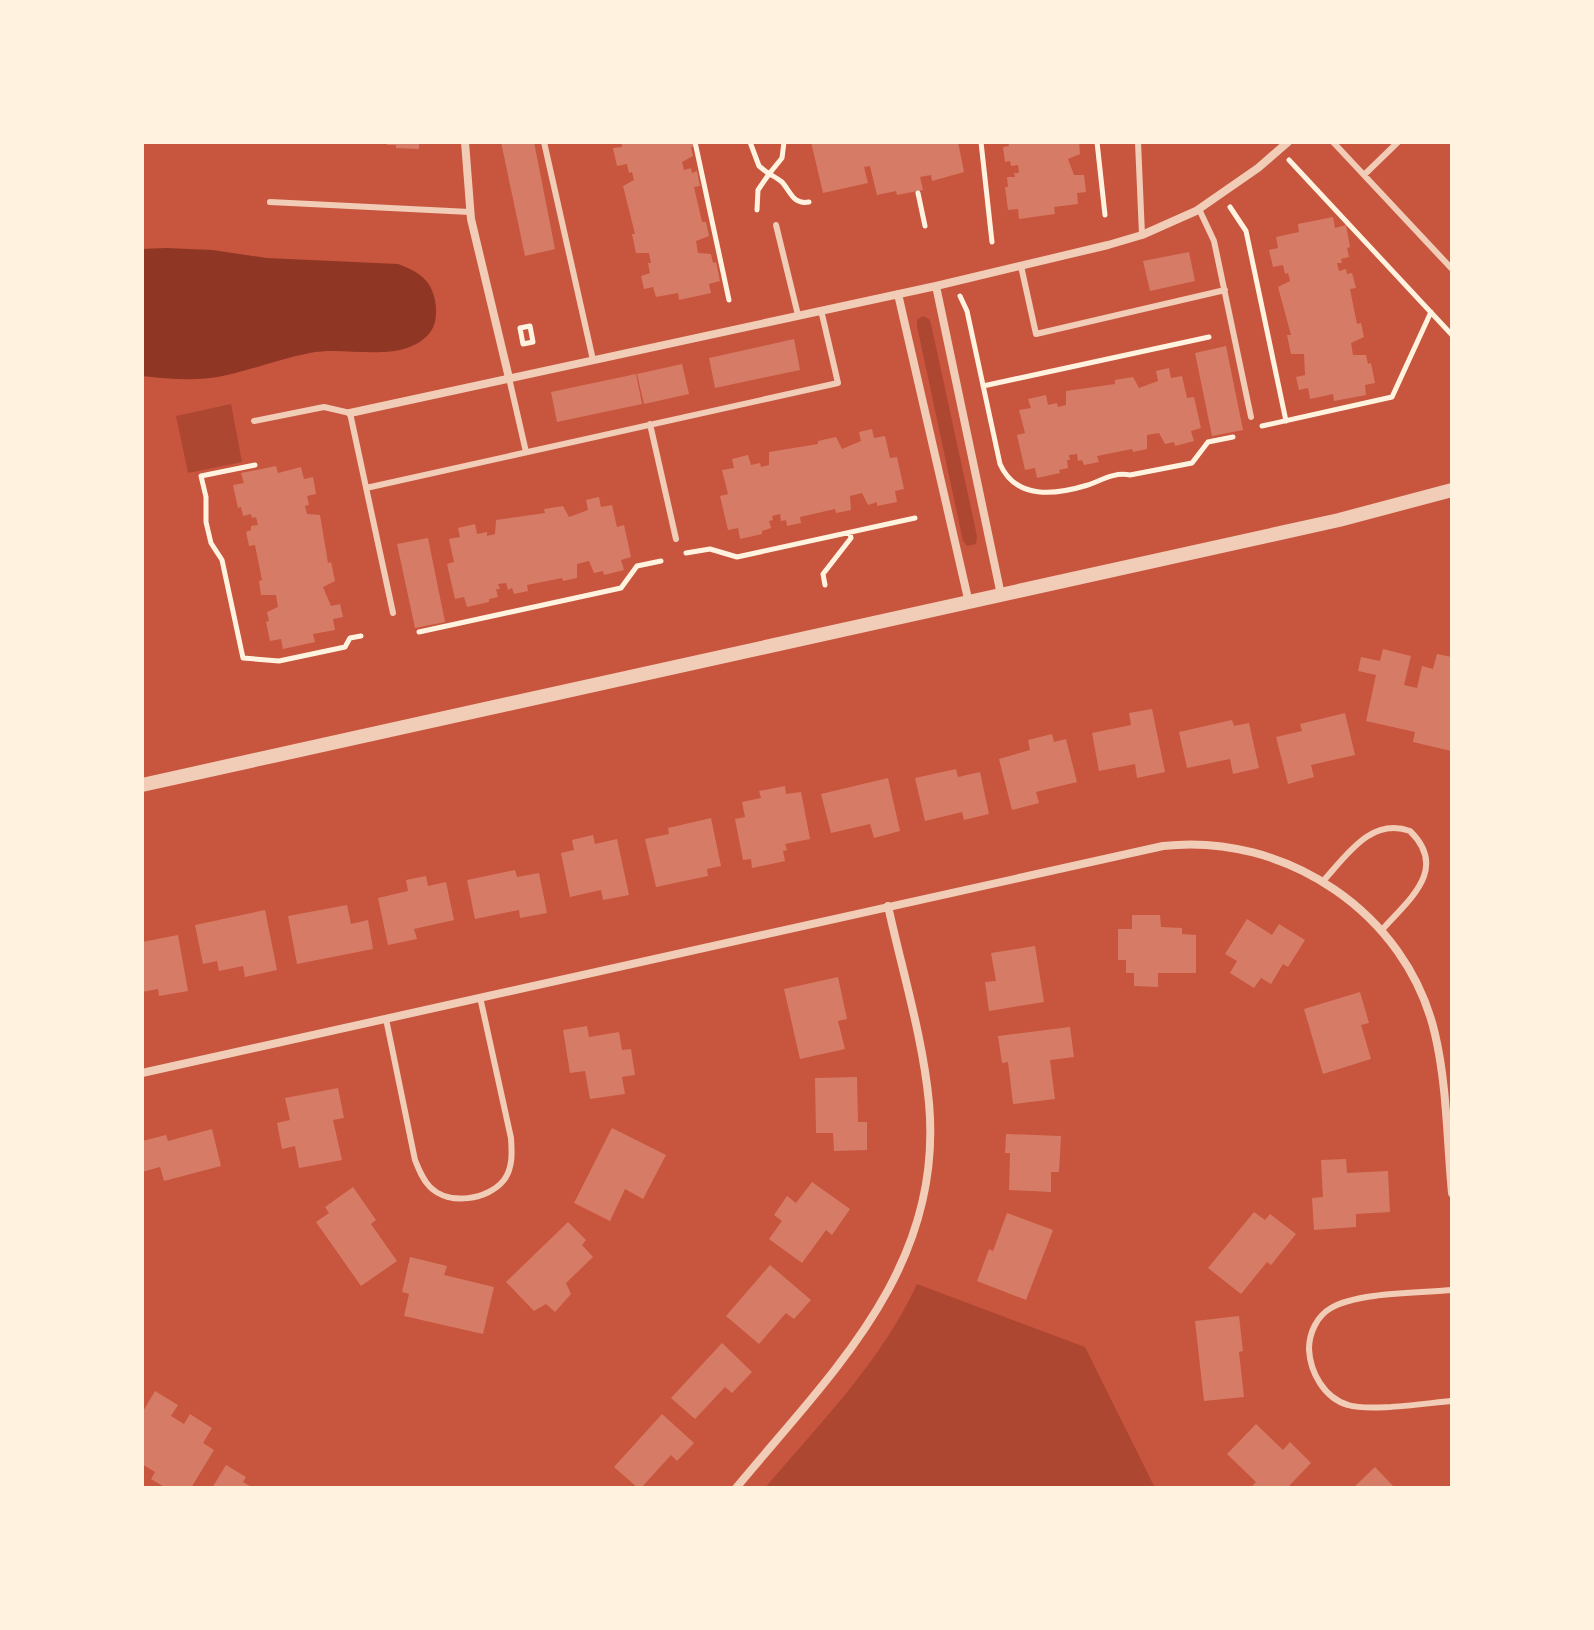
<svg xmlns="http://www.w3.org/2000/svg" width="1594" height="1630" font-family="'Nunito Sans',sans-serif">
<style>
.green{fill:#ae4732}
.water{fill:#8f3625}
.building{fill:#d67c66}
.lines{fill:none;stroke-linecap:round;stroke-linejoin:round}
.path{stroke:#fff3e0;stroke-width:5}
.service{stroke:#f1ccb7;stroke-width:6}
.minor{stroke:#f1ccb7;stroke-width:8}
.tertiary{stroke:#f1ccb7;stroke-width:14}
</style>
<rect width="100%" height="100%" fill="#c8553d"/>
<path class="green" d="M923,316L929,319L931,324L977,536L976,544L967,546L963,541L917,326V320Z
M231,404L242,462L188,473L176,416Z
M917,1284L1085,1347L1155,1488H765C820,1423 881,1362 917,1284Z"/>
<path class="water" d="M166,248L212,250L267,258L398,264C417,271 431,279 435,300C437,312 437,325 428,335C399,365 346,345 310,353C282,358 255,369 227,375C199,382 170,379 142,376V249Z"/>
<path class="building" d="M387,142H419V149L396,148V145H387Z
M501,142H534L555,249L525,256Z
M621,142H694L695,146L691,147L693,156L682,162L684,170L691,168L692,173L697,171L700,186L694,187L702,222H706L709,236L696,241L698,253L711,254L713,263L716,262L720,281L709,284L711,293L679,300L678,293L656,297L653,287L644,289L641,276L650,273L648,263H651L649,253H636L632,234H635L623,186L634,180L632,172L629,173L627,164L617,166L613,148L622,147Z
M811,142H958L964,172L932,181L931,175L920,177L923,190L897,195L896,191L877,195L870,166L864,167L868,183L823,193Z
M1008,142H1079L1080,154L1068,159L1074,175H1084L1086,192L1077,193L1078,204L1054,207L1055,214L1019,219L1018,209L1008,210L1005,187H1008L1007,177H1015L1014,173H1019L1018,165L1011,166L1010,161L1005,162L1003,147L1009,146Z
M1333,217L1335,228L1346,225L1350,247L1347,248L1349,257L1341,259L1342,263H1337L1339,271L1346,269L1347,274L1352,273L1356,288L1350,289L1357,324L1361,323L1364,337L1351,343L1353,355H1366L1368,364L1371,363L1375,383L1365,385L1366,395L1334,401L1333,394L1310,399L1308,388L1299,390L1296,377L1305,375L1304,354H1291L1287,335H1291L1278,287L1290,281L1288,273L1285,274L1283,265L1273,267L1269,250L1278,248L1276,237L1299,232L1298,224Z
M1189,252L1195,281L1150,291L1143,261Z
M794,339L800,370L715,388L709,358Z
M1226,346L1243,430L1212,436L1195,353Z
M682,364L689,394L644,404L637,374Z
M1169,368L1171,378L1182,376L1187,398L1194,397L1201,428L1191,431L1194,441L1175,446L1174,442L1165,444L1159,433L1147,435V449L1133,452L1132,449L1097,456L1099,462L1084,465L1082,460L1078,461L1077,454L1069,455L1070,460H1067L1068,468L1059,470L1060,473L1037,478L1035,468L1025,470L1017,435L1025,433L1019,410L1031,408L1028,399L1046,395L1048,405L1057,403L1058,407L1066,405V391L1115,384V380L1133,377L1139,388L1158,381L1156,371Z
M636,374L642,404L557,422L551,392Z
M872,429L874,438L885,436L890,458L897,457L904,489L895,491L897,502L877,506V502L868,505L862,493L850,496L851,510L836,513L835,509L800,517L801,523L787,526L786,520L781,521L780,514L772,516L773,520L769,521L771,528L762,531V534L740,539L738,528L728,530L720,496L728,494L722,470L734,468L732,459L748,455L751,465L760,463L761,467L769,465V452L818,444V441L836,437L842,449L861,441L859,432Z
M276,466L278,473L301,467L304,479L313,477L316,494L307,496L309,505L305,506L307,514L320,515L328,563L331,562L335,581L323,587L331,606L340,604L343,617L333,619L335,630L313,634L315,642L283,649L281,639L270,641L266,622L269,621L267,612L278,607L276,595H261L259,581L262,580L255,545L249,546L246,532L251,530V526L258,525L256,517L252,518L251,514L243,516L241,507L238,508L233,485L244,483L241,473Z
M599,497L601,507L612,505L617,527L624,525L631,557L621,560L624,570L604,575L603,571L594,573L589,561L577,564V578L563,581L562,578L527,585L528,591L514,594L512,588L508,590L506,583L498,584L500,589H496L498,597L489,599V602L467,607L464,597L455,599L447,564L454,562L449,539L460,537L458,528L475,524L477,534L487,532V536L495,534L496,520L545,513L544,509L563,506L569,517L588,510L586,500Z
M428,538L445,622L415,628L397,544Z
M1383,649L1411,656L1404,685L1417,688L1422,666L1433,669L1437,654L1452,657L1451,751L1413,742L1415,732L1366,721L1376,675L1358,671L1361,657L1380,661Z
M1152,709L1165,772L1137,778L1135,764L1099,771L1092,733L1131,725L1129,713Z
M1345,713L1355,755L1311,765L1314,777L1288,784L1276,737L1302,731L1300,724Z
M1232,720L1234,726L1249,723L1259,768L1233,774L1230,759L1187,768L1179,732Z
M1052,734L1054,742L1066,739L1077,782L1036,792L1039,803L1012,810L999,759L1030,750L1028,740Z
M956,769L958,777L980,772L989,814L964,820L962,812L925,821L915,778Z
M888,778L900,831L874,838L870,824L831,833L821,794Z
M785,786L786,794L801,792L810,839L785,844L787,850L783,851L785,861L752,868L751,859L743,860L735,819L745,817L742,802L761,798L759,791Z
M711,818L721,866L707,869L708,876L656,887L645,839L669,834L668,828Z
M593,835L595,844L617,839L629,895L603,900L601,890L570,897L561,853L574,850L572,840Z
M515,870L517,877L539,873L547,913L520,918L519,910L475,919L467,880Z
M426,876L428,886L446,882L454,920L414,929L417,939L388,945L378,898L408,891L406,880Z
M347,905L351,924L368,920L373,949L297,964L288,916Z
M265,910L277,970L245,977L243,966L219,971L217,961L203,964L195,925Z
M1132,915H1160L1161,927L1182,928V934L1196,935V973H1158V987L1134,986V973H1126V960H1118V929H1132Z
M1247,919L1272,935L1279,924L1305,940L1288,967L1283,964L1271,984L1261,978L1254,988L1230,973L1237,961L1225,954Z
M178,935L188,991L159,996L158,989L142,992V942Z
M1035,946L1044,1002L989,1011L985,982L996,981L991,953Z
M838,977L847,1019L838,1021L845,1049L800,1059L784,989Z
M1360,992L1369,1023L1361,1025L1371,1059L1323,1074L1304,1009Z
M587,1026L589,1037L619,1032L622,1050L631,1049L635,1075L622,1077L625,1094L590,1099L585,1071L570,1073L563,1030Z
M1070,1027L1074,1057L1050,1060L1055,1099L1013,1104L1008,1062L1002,1063L998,1036Z
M857,1077L858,1122H867V1150L834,1151L833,1133H816L815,1078Z
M338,1088L344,1118L333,1120L342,1160L299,1168L295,1146L282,1149L277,1123L290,1120L285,1098Z
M612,1128L666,1155L643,1199L625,1189L610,1221L574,1203Z
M212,1129L221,1166L164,1181L160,1167L142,1172V1141L166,1135L168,1141Z
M1006,1134L1061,1136L1059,1172H1051V1192L1009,1190L1010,1153H1005Z
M1346,1159L1347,1173L1388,1171L1390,1212L1356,1214V1227L1314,1230L1312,1198L1323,1197L1321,1160Z
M812,1182L850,1209L832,1235L826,1230L802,1263L769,1239L782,1221L774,1215L787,1196L796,1203Z
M353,1187L376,1220L371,1224L397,1261L361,1286L316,1222L329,1213L325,1207Z
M1254,1212L1265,1220L1270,1214L1296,1234L1271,1265L1267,1262L1241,1294L1208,1268Z
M1007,1213L1053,1230L1026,1300L977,1281L989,1249L993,1251Z
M568,1222L586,1240L582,1245L593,1257L566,1283L571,1294L555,1312L546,1304L534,1311L506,1282Z
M410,1257L447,1266L444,1275L494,1287L483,1334L404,1316L409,1294L402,1292Z
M770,1265L811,1300L794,1319L786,1313L759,1344L726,1316Z
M1239,1316L1243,1351L1239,1352L1244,1397L1204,1401L1195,1321Z
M722,1343L752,1372L732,1393L725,1387L695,1419L671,1398Z
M155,1391L178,1405L171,1416L184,1424L190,1414L212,1428L203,1443L214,1450L191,1488H166L151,1479L155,1472L142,1464V1413Z
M662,1414L694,1443L677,1461L671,1455L641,1488H638L614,1467Z
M1256,1424L1283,1450L1290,1442L1311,1463L1287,1488H1250L1256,1482L1227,1454Z
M226,1465L246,1477L243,1482L253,1488H212Z
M1375,1467L1395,1488H1353Z"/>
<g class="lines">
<path class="path" d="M695,142L729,300
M750,142L759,166L769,174L758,190L757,210
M784,142L782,158L769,174C774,176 778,179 782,182C791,192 793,205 809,202
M981,142L992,242
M1097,142L1105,215
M1289,160L1452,335
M918,193L925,226
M1230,207L1246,231L1286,421
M960,296L967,311L1000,464C1016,500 1055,495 1088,485C1102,480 1114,472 1130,475L1192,463L1208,442L1233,437
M530,326L533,342L523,344L520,328Z
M983,386L1209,337
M1262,426L1392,397L1431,312
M255,465L201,476L206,497V522L211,543L222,560L243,658L279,661L345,647L350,638L361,636
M686,553L710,549L737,557L915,518
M825,585L823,574L851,538L850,533
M419,632L621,588L637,566L661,561"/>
<path class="service" d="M544,142L593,360
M1138,142L1142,235
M1333,142L1452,269
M1364,175L1398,142
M270,202L470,212
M1199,209L1214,241L1251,417
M776,225L798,315
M1021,266L1036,334L1225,290
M509,378L526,452
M254,421L324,407L350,413L393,613
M650,424L676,539
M366,488L838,383L821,310
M1324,880C1347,855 1371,817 1410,831C1450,870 1407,901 1381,931
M386,1019L415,1160C419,1170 423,1180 430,1187C449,1206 488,1200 504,1180C513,1168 512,1152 511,1138L480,997
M1452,1290C1421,1293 1357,1292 1331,1308C1317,1316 1309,1333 1309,1349C1310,1372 1324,1398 1348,1405C1370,1412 1427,1403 1452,1401"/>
<path class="minor" d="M465,142L471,219L509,378
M936,286L1001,595
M898,294L969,603
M350,413L936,286L1108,245L1142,235L1196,211L1258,168L1288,142
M142,1073L1163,846C1285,832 1407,913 1435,1034C1447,1085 1447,1141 1452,1193
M736,1488C832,1372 944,1268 929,1103C923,1038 902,970 888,906"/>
<path class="tertiary" d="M142,785L1339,520L1452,490"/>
</g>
<rect width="1594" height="1630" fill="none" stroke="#fff3e0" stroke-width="288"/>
</svg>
